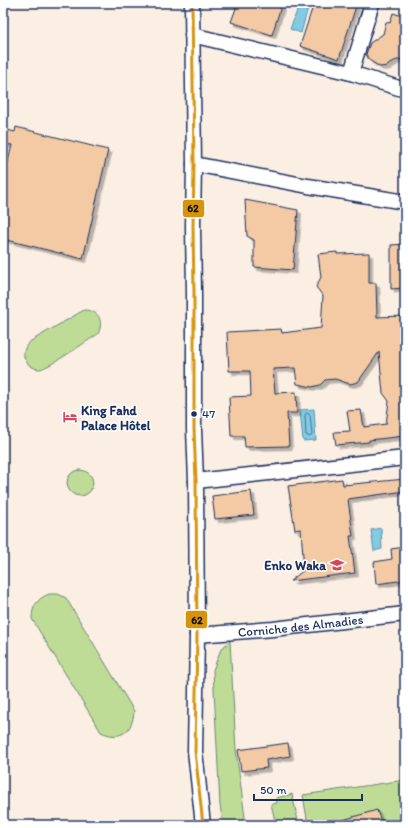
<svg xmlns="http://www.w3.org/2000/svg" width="408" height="828" font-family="Itim,sans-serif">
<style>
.green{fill:#bedc95;stroke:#6c867a}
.water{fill:#82cbe3;stroke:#598dae}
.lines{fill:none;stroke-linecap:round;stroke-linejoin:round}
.shore{stroke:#446d93;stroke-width:1}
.building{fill:#f3caa3;stroke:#1b2f5e;filter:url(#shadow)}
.minor-casing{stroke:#1b2f5e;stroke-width:17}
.minor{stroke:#fff;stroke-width:14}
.bus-1-casing{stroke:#fff;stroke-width:6}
.bus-1{stroke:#d6940e;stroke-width:3}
.bus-dot{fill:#1b2f5e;stroke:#fff;stroke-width:1.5}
.labels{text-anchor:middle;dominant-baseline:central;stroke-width:3;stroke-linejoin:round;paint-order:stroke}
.bus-label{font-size:12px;fill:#1b2f5e;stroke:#fff;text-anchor:start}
.poi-label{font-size:13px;font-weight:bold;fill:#1b2f5e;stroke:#fff;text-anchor:start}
.street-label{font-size:13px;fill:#1b2f5e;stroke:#fff}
.line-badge{stroke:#fff;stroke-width:1.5}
.pale-badge-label{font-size:11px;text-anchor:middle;font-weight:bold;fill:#111}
</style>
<defs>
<filter id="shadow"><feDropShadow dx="3.5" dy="3.5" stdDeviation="0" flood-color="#0004"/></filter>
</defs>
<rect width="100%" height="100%" fill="#fbefe3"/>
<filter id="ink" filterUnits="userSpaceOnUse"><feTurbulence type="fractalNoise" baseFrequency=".025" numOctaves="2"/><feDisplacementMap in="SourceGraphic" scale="8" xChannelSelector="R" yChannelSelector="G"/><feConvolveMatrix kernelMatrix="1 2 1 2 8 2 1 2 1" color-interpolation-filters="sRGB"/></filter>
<g filter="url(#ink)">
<path class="green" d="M84,310C99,310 104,321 98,334C87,341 50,367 40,369C33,369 26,364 24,357C23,350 26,345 31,341Z
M67 483a13 13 0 1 1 26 0a13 13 0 1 1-26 0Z
M49,594H58L66,598L134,711C133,732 120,741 101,732L32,619C32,606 37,599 49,594Z
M230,641L236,750L246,825H223L220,805L213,670L221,649Z
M405,780V825H308L303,795Z
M292,794L299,825H276L271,804L277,803L276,798Z"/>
<path class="water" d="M300,3L309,4L301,33L290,29Z
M314,409L316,440L303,441L300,410Z
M381,528L382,549L374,551L371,530Z"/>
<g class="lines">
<path class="shore" d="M307,413L310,415L312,435L310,437L306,435L305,415Z"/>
</g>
<path class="building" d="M238,3H282L272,35L231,22Z
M314,3H357L339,59L300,46Z
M393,13L405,17V58L394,61L387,66L380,67L369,60L366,54L370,43L383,34L386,22L390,23Z
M16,127L108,150L83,259L3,239V182L12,145L3,144V129L15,132Z
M245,200L298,210L293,270L254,267V240L247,236Z
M405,244L404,288L391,289V245Z
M337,252V254L369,253V283H376L377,317L405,316V436L369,440V442L336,445L334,432L350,431L347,411L361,410L364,427L386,424L389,401L383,393L379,352L358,382L350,384L335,379L325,380L320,385L312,387L297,384L295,368L273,369L275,393L296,392L297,413H287L289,446L245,447L244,436H231L229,397L251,396L250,371H229L227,332L281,329L282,333L321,328L323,296L316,287L321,277L318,254Z
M342,479L343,485L405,479V491L348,499L353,536H350L355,573L290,581L304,570L301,529L295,530L288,486Z
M251,491L254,515L215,519L212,496Z
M405,547V580L376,584L374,562L392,559L391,549Z
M288,743L290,756L266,760L267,768L241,771L238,750Z
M377,810L382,825H337L336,822Z"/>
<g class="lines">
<defs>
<g id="minor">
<path d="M192,3L194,164L193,226L194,293V429L196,481L197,635L195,751L203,825"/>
<path d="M192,35L351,73L405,90"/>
<path d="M351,73L372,3"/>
<path d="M194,164L308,186L405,202"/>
<path d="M196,481L405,458"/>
<path id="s1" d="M197,635L273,629L405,614"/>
</g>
</defs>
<use href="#minor" class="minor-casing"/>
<use href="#minor" class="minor"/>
<defs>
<path id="bus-1" d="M192,3L194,164L193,226L194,293V429L196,481L197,635L195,751L203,825"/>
</defs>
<use href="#bus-1" class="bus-1-casing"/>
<use href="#bus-1" class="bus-1"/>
</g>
</g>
<defs>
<symbol id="hotel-bare" viewBox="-9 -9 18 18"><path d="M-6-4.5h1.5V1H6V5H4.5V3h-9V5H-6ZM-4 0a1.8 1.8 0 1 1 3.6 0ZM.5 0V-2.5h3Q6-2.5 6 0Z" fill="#d1495b" stroke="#fff" stroke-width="2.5" paint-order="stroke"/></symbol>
<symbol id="school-bare" viewBox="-9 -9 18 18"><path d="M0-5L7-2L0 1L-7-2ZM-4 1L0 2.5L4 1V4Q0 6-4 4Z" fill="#d1495b" stroke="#fff" stroke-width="2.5" paint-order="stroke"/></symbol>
</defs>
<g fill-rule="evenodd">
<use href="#hotel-bare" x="60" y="407" width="20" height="20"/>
<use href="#school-bare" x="327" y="555" width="20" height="20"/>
</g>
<circle class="bus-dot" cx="194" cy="414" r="3.5"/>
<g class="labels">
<g class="bus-label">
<text x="202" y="414">47</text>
</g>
<g class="poi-label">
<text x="81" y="410">King Fahd<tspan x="81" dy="15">Palace Hôtel</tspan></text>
<text x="326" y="565" text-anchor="end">Enko Waka</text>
</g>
<g class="street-label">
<text stroke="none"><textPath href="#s1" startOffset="104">Corniche des Almadies</textPath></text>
</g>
</g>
<g class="line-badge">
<rect x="182" y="199" width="23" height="19" rx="4" fill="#d6940e"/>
<rect x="185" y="610" width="23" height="19" rx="4" fill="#d6940e"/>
</g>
<g class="pale-badge-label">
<text x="193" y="212">62</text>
<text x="197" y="624">62</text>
</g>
<rect width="408" height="828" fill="none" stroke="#fff" stroke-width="16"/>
<rect x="8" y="8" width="392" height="812" fill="none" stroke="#1b2f5e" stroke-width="1.5" filter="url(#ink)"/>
<path d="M254 794v6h108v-6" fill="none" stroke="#1b2f5e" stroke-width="2"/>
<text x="260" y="794" font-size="12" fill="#1b2f5e" stroke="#ffffff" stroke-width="3" paint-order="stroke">50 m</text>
</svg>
